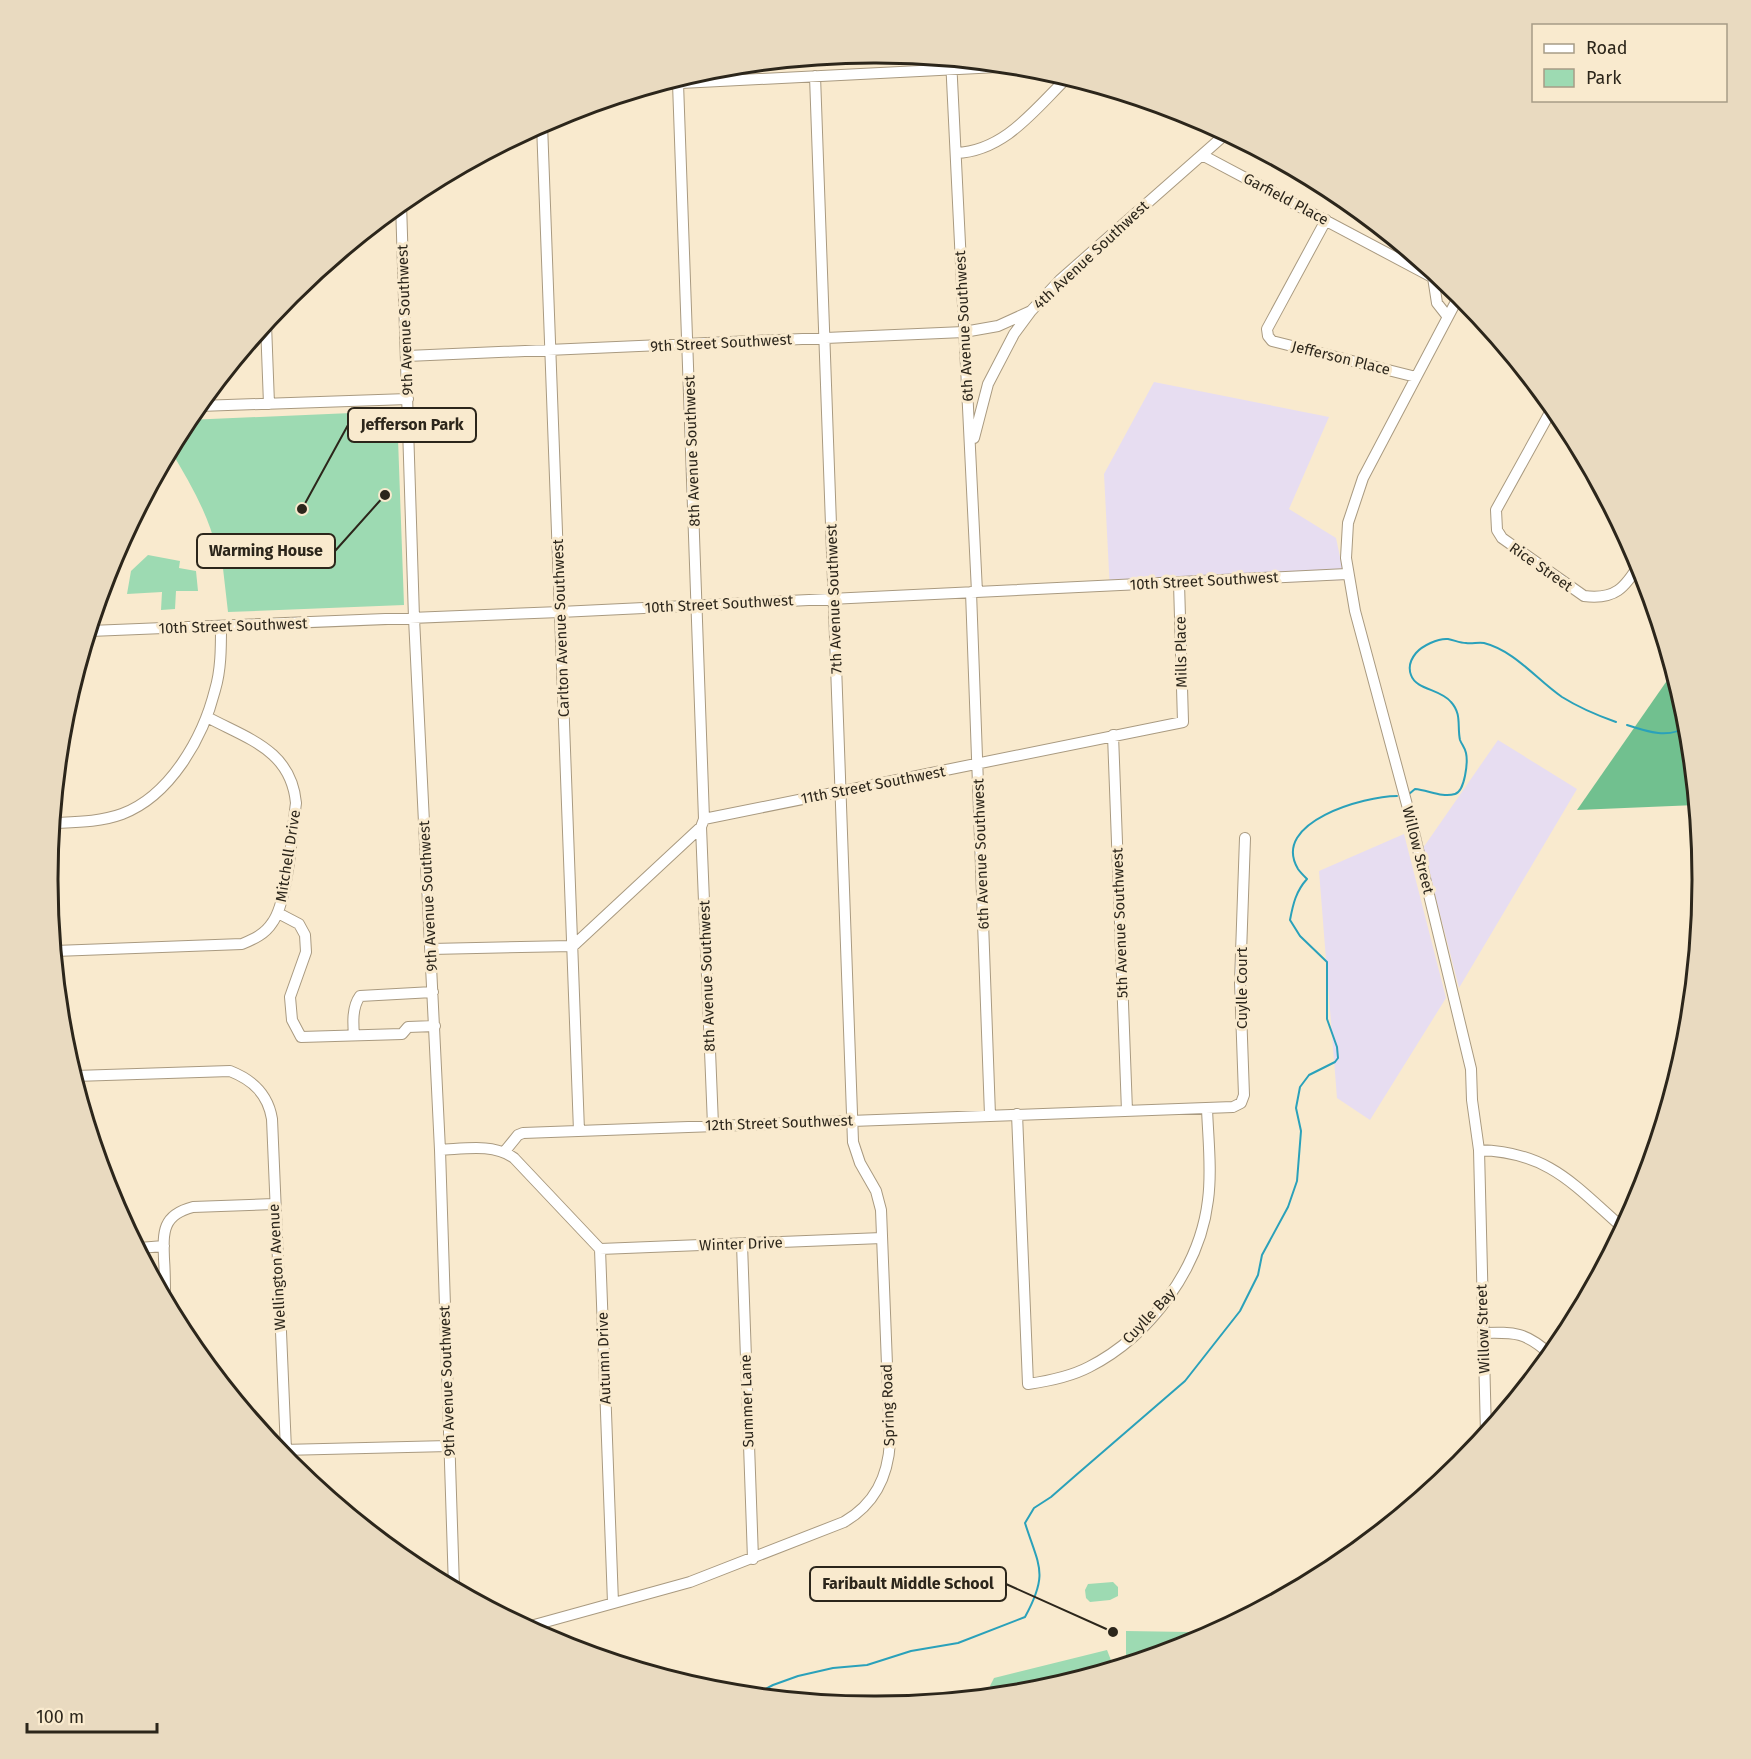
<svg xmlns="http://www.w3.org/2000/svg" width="1751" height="1759" font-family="'Fira Sans',sans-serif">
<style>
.industrial{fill:#e7ddf1}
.green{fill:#9ddab2}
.forest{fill:#71c08f}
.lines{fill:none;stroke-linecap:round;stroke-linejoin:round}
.stream{stroke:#2aa1ba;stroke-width:2}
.minor-casing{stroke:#a99a80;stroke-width:12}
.minor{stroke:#fff;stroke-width:10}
.labels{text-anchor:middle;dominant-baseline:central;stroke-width:6;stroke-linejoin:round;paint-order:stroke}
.street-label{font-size:15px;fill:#2c261b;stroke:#f9eace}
.rim{fill:none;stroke:#2c261b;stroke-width:3}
.leader{fill:none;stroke:#2c261b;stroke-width:2}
.callout-dot{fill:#2c261b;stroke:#f9eace;stroke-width:2}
.callout{fill:#f9eace;stroke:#2c261b;stroke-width:2}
.callout-label{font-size:16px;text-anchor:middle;font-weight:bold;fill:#2c261b}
</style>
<rect width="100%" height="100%" fill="#f9eace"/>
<path class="industrial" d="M1154,382L1329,417L1289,509L1336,538L1345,580L1110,591L1104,474Z
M1498,740L1577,789L1459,988L1423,848Z
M1404,834L1446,998L1370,1120L1337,1098L1319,871Z"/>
<path class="green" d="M397,411L404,605L228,612L221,551H217C208,513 190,483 171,451L187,420Z
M148,555L180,561L179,568L196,571L198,591H176L175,609L161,610L162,592L127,594L131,571Z
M1113,1582L1118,1587V1596L1110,1600L1090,1602L1086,1598L1085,1590L1088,1584Z
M1126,1631L1190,1632V1645L1126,1664Z
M1107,1650L1114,1668L1037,1691L993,1695L990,1686L994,1678Z"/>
<path class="forest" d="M1673,672L1687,718L1696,805L1577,810Z"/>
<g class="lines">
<path class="stream" d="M1627,725C1648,732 1669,739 1688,726
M1409,794L1415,789C1428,790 1442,798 1455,794C1465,791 1468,762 1466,753C1465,748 1462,745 1460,740C1457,726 1462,714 1451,702C1441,689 1416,690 1411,675C1408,667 1411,659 1416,653C1422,646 1438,638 1448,639C1454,640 1460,643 1466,643C1472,644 1478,642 1484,643C1515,651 1536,679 1562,697C1578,707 1599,716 1616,722
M754,1695L773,1685L798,1676L833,1668L867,1665L911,1651L958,1643L1025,1617C1049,1573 1039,1567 1025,1523L1034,1508L1051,1497L1075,1476L1185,1381L1240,1311L1258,1275L1262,1255L1288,1207L1297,1181L1301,1131L1296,1108L1300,1087L1309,1075L1335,1062L1338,1058L1337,1047L1327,1019V962L1300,936L1290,920C1293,904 1296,891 1307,879C1304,876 1300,872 1298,869C1270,822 1365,796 1397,796"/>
<defs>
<path id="minor" d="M951,59L977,592
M678,83L704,819L701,827L713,1125
M661,84L1019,66
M542,124L579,1131
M956,153C1005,151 1035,109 1068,77
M1202,155L1432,277
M401,203L414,618L440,1150L454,1588
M1326,220L1267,329L1268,336L1272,341L1416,377
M1432,271L1437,303L1448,317
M1460,294L1363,478L1348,523L1346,558L1355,611L1410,816L1471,1069L1472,1100L1479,1150L1486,1434
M266,324L269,404
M407,356L964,332L998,326L1031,311
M199,406L408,399
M1553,407L1496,510L1497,530L1502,538L1584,596C1615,600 1625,588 1640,563
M974,438L988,384L1014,334L1031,311L1060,280L1220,139L1225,133
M971,592L990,1115
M90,631L560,612L1347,574
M1113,735L1127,1111
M704,819L1183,722L1179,583
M54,823C76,822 100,822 122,814C170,796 203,738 215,690C221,670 221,648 221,627
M278,913L299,924L305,935L306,952L290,997L292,1020L301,1037L402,1034L408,1027L435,1026
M431,949L573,946L701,827
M55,951L242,944C254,939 265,934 272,923C288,902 292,831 296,803C291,750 248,739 207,717
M354,1035C353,1023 352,1007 360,996L433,992
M75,1076L230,1071C253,1080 268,1094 272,1119L286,1450
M1017,1114L1028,1384C1049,1381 1070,1377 1089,1367C1150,1336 1200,1268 1208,1200C1212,1170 1208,1138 1207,1108
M440,1150C464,1149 493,1143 514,1158L600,1249L613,1603
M1479,1150C1549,1152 1574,1185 1623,1228
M505,1151L518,1135L523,1133L1233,1107L1241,1103L1244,1095L1240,982L1245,838
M742,1244L753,1559
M139,1248L164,1246
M600,1249L882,1238
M165,1298C165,1285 165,1272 164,1259C163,1232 162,1215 193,1207L274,1204
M1483,1333C1515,1332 1526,1332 1551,1355
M282,1450L449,1446
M527,1627L690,1582L844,1522C875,1504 888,1477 890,1442L881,1210L876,1191L860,1163L853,1142L815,76"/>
</defs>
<use href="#minor" class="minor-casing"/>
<use href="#minor" class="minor"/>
</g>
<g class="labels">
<g class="street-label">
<text transform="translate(1286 199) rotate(28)">Garfield Place</text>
<text transform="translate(1091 255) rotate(-43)">4th Avenue Southwest</text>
<text transform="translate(405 320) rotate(-92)">9th Avenue Southwest</text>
<text transform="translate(964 326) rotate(-93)">6th Avenue Southwest</text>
<text transform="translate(721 343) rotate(-3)">9th Street Southwest</text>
<text transform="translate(1341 358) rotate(14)">Jefferson Place</text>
<text transform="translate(692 451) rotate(-92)">8th Avenue Southwest</text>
<text transform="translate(1541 567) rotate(35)">Rice Street</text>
<text transform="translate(1204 581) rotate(-3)">10th Street Southwest</text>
<text transform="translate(834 599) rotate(-92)">7th Avenue Southwest</text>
<text transform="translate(719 604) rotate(-3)">10th Street Southwest</text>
<text transform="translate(233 626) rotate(-2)">10th Street Southwest</text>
<text transform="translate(561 628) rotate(-92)">Carlton Avenue Southwest</text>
<text transform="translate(1181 652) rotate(-91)">Mills Place</text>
<text transform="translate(873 785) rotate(-11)">11th Street Southwest</text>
<text transform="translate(1418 850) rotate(76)">Willow Street</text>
<text transform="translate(981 854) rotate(-92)">6th Avenue Southwest</text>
<text transform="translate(288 856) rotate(-81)">Mitchell Drive</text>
<text transform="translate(428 896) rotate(-93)">9th Avenue Southwest</text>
<text transform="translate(1120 923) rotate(-92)">5th Avenue Southwest</text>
<text transform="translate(707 976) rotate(-92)">8th Avenue Southwest</text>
<text transform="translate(1242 988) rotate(-90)">Cuylle Court</text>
<text transform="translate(779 1123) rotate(-2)">12th Street Southwest</text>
<text transform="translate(741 1244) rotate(-2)">Winter Drive</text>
<text transform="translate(277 1267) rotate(-93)">Wellington Avenue</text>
<text transform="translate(1149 1316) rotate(-47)">Cuylle Bay</text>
<text transform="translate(1483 1329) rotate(-92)">Willow Street</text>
<text transform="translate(604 1358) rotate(-92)">Autumn Drive</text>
<text transform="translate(447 1381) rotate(-92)">9th Avenue Southwest</text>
<text transform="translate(747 1401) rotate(-92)">Summer Lane</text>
<text transform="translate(888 1405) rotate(-92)">Spring Road</text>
</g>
</g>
<path d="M0 0H1751V1759H0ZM874 63H876A816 816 0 0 1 1692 879V880A816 816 0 0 1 876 1696H874A816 816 0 0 1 58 880V879A816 816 0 0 1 874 63Z" fill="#e9dac0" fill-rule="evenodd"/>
<path class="rim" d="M874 63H876A816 816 0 0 1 1692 879V880A816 816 0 0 1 876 1696H874A816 816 0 0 1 58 880V879A816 816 0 0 1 874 63Z"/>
<path class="leader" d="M302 509L348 425M385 495L335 551M1113 1632L1006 1584"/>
<g class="callout-dot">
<circle cx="302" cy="509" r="6"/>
<circle cx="385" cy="495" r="6"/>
<circle cx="1113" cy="1632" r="6"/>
</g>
<g class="callout">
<rect x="348" y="408" width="128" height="34" rx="6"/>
<rect x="197" y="534" width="138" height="34" rx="6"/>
<rect x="810" y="1567" width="196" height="34" rx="6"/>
</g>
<g class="callout-label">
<text x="412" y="430">Jefferson Park</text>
<text x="266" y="556">Warming House</text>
<text x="908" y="1589">Faribault Middle School</text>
</g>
<rect x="1532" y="24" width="195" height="78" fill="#f9eace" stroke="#a79c86" stroke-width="1.5"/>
<rect x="1544" y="44" width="30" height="9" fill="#ffffff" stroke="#a79c86" stroke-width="1.5"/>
<text x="1586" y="54" font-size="18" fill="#2c261b">Road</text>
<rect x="1544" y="69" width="30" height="18" fill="#9ddab2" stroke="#a79c86" stroke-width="1.5"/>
<text x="1586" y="84" font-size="18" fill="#2c261b">Park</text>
<path d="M27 1723v9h130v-9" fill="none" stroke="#2c261b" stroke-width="3"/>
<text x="36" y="1723" font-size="18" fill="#2c261b" stroke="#f9eace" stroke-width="4.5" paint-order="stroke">100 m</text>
</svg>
